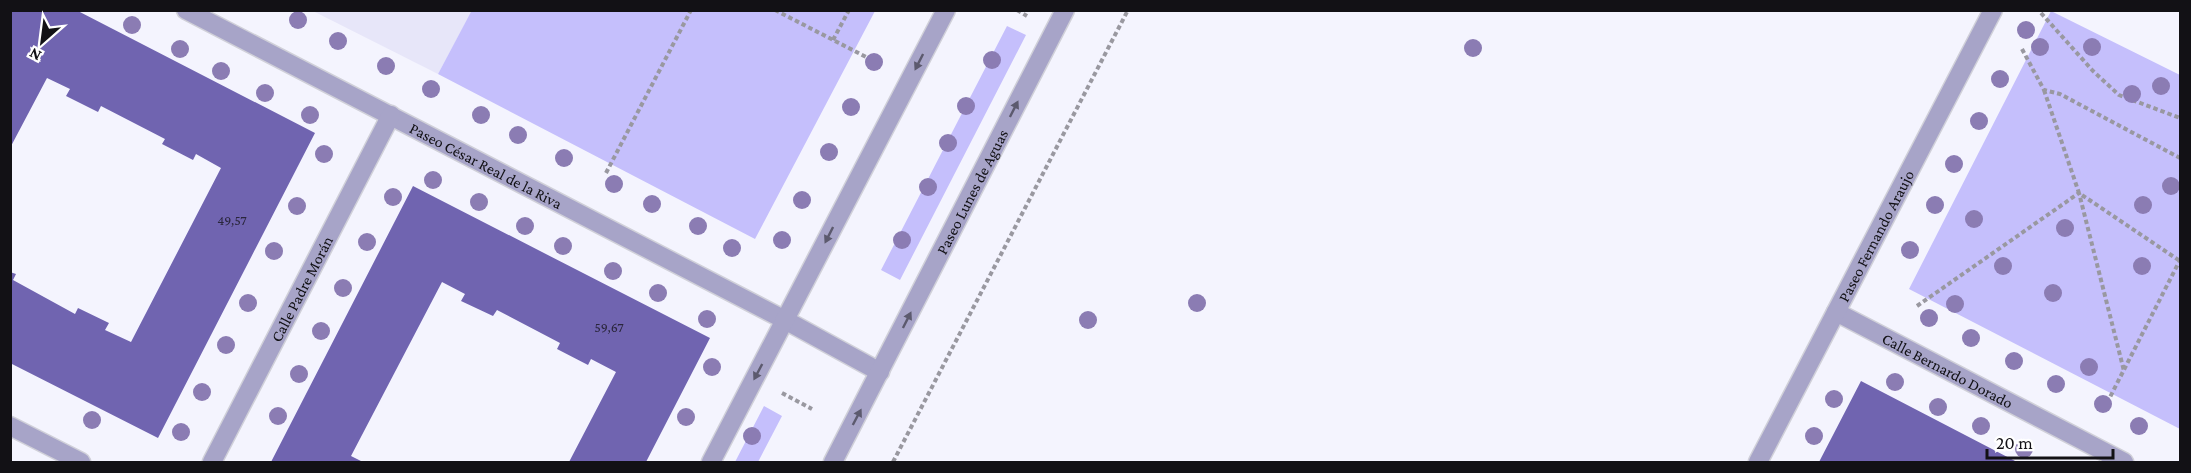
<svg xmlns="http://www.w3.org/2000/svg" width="2191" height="473" font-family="'Crimson Pro',serif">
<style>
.built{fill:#e7e6f9}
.green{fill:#c5bffc}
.building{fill:#7064b0}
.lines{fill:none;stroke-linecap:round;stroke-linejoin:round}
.minor-casing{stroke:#d0d0d9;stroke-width:21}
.path{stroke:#9998a0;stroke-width:4;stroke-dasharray:4.5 3;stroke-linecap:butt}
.minor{stroke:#a7a4c8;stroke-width:18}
.tree{fill:#8b7cb3}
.oneway{fill:#5c5a6e}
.labels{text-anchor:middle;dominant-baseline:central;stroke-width:5;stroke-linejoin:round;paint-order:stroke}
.number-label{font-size:14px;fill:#2a263c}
.street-label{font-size:16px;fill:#121115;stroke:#fff}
</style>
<rect width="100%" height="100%" fill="#f4f4fe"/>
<path class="built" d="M313,11L472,10V11L438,74Z"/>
<path class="green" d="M472,10H875V11L755,239L438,74Z
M2051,11L2180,75V429L1909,289Z
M1007,26L1026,35L900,280L881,270Z
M764,406L782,416L758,462H735Z"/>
<path class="building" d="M10,10H76L315,133L158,438L10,363V272L16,274L13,280L75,314L78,308L109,323L105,330L131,342L221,168L196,154L193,160L162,144L165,139L101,106L98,112L66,96L70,89L47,78L10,148Z
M413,186L710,338L646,462H569L616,372L591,359L588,365L557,349L560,343L497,310L493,316L461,301L465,294L442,282L351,456L363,462H271Z
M1861,381L2017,462H1819Z"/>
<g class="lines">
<defs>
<g id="minor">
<path id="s1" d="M186,10L785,320L880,372"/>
<path id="s2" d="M1836,312L2124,462"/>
<path d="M10,426L81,462"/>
<path id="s3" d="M212,462L391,115"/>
<path d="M711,462L946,10"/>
<path id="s4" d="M833,462L1065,10"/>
<path id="s5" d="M1758,462L1993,10"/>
</g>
</defs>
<use href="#minor" class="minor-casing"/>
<path class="path" d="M775,10L868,58
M1017,10L1027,16
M2041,13L2093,71L2119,95L2180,118
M833,40L849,10
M2022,49L2044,90L2060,94L2180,158
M2044,90L2079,193L2180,261
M606,173L691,10
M1917,306L2079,193L2124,371
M782,393L812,409
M2107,403L2180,260
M893,462L1128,10"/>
<use href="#minor" class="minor"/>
</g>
<g class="tree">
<circle cx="298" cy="20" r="9"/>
<circle cx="132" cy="25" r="9"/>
<circle cx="2026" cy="30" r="9"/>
<circle cx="338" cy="41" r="9"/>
<circle cx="2040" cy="47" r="9"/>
<circle cx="2092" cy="47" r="9"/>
<circle cx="1473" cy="48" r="9"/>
<circle cx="180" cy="49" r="9"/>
<circle cx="992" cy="60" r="9"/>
<circle cx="874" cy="62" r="9"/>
<circle cx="386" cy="66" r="9"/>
<circle cx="221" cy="71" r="9"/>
<circle cx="2000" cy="79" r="9"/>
<circle cx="2161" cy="86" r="9"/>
<circle cx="431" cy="89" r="9"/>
<circle cx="265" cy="93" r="9"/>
<circle cx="2132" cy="94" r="9"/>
<circle cx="966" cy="106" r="9"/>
<circle cx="851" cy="107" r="9"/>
<circle cx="310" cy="115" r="9"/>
<circle cx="481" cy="115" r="9"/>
<circle cx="1979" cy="121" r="9"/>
<circle cx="518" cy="135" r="9"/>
<circle cx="948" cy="143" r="9"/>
<circle cx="829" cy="152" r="9"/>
<circle cx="324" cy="154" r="9"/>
<circle cx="564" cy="158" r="9"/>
<circle cx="1954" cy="164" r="9"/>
<circle cx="433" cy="180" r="9"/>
<circle cx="614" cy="184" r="9"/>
<circle cx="2171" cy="186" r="9"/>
<circle cx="928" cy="187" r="9"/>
<circle cx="393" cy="197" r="9"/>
<circle cx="802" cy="200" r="9"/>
<circle cx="479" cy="202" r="9"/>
<circle cx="652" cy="204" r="9"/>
<circle cx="1935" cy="205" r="9"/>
<circle cx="2143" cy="205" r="9"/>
<circle cx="297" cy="206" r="9"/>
<circle cx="1974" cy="219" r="9"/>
<circle cx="525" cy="226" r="9"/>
<circle cx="698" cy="226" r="9"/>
<circle cx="2065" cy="228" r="9"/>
<circle cx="782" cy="240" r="9"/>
<circle cx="902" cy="240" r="9"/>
<circle cx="367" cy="242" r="9"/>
<circle cx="563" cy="246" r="9"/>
<circle cx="732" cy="248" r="9"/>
<circle cx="1910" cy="250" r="9"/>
<circle cx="274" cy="251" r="9"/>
<circle cx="2003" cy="266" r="9"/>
<circle cx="2142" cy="266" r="9"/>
<circle cx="613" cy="271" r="9"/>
<circle cx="343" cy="288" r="9"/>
<circle cx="658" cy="293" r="9"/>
<circle cx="2053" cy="293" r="9"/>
<circle cx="248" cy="303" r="9"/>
<circle cx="1197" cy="303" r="9"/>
<circle cx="1955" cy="304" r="9"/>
<circle cx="1929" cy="318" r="9"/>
<circle cx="707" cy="319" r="9"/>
<circle cx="1088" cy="320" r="9"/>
<circle cx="321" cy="331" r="9"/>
<circle cx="1971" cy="338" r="9"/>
<circle cx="226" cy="345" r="9"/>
<circle cx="2014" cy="361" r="9"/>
<circle cx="712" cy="367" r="9"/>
<circle cx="2089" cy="367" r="9"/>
<circle cx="299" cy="374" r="9"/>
<circle cx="1895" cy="382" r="9"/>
<circle cx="2056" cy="384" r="9"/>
<circle cx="202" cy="392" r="9"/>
<circle cx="1834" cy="399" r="9"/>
<circle cx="2103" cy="404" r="9"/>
<circle cx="1938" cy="407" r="9"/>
<circle cx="278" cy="416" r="9"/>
<circle cx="686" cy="417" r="9"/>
<circle cx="92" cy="420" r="9"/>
<circle cx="1981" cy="426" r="9"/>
<circle cx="2139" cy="426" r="9"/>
<circle cx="181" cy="432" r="9"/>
<circle cx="752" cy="436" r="9"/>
<circle cx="1814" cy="436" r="9"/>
<circle cx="2024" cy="449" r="9"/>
</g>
<defs><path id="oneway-solid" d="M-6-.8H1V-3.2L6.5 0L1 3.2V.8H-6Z" transform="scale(1.5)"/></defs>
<g class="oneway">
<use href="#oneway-solid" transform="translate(919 62) rotate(117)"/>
<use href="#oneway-solid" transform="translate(1014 109) rotate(-63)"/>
<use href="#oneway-solid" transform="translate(829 235) rotate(117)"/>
<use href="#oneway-solid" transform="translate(907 320) rotate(-63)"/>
<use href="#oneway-solid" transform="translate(758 372) rotate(118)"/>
<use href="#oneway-solid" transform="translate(857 417) rotate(-62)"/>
</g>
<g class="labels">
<g class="number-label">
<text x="232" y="220">49,57</text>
<text x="609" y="327">59,67</text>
</g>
<g class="street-label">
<text stroke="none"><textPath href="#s1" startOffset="338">Paseo César Real de la Riva</textPath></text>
<text stroke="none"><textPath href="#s4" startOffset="304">Paseo Lunes de Aguas</textPath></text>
<text stroke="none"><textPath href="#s5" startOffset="255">Paseo Fernando Araujo</textPath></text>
<text stroke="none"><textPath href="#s3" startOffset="195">Calle Padre Morán</textPath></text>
<text stroke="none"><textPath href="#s2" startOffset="126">Calle Bernardo Dorado</textPath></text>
</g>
</g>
<rect width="2191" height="473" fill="none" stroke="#121115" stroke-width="24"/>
<g transform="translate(42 42) rotate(208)" stroke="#ffffff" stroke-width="4.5" paint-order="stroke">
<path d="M0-4.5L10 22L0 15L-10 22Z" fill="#121115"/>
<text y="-9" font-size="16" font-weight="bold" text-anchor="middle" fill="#121115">N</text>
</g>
<path d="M1987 449v9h126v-9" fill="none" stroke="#121115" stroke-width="3"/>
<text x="1996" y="449" font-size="18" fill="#121115" stroke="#ffffff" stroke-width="4.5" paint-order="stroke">20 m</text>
</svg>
